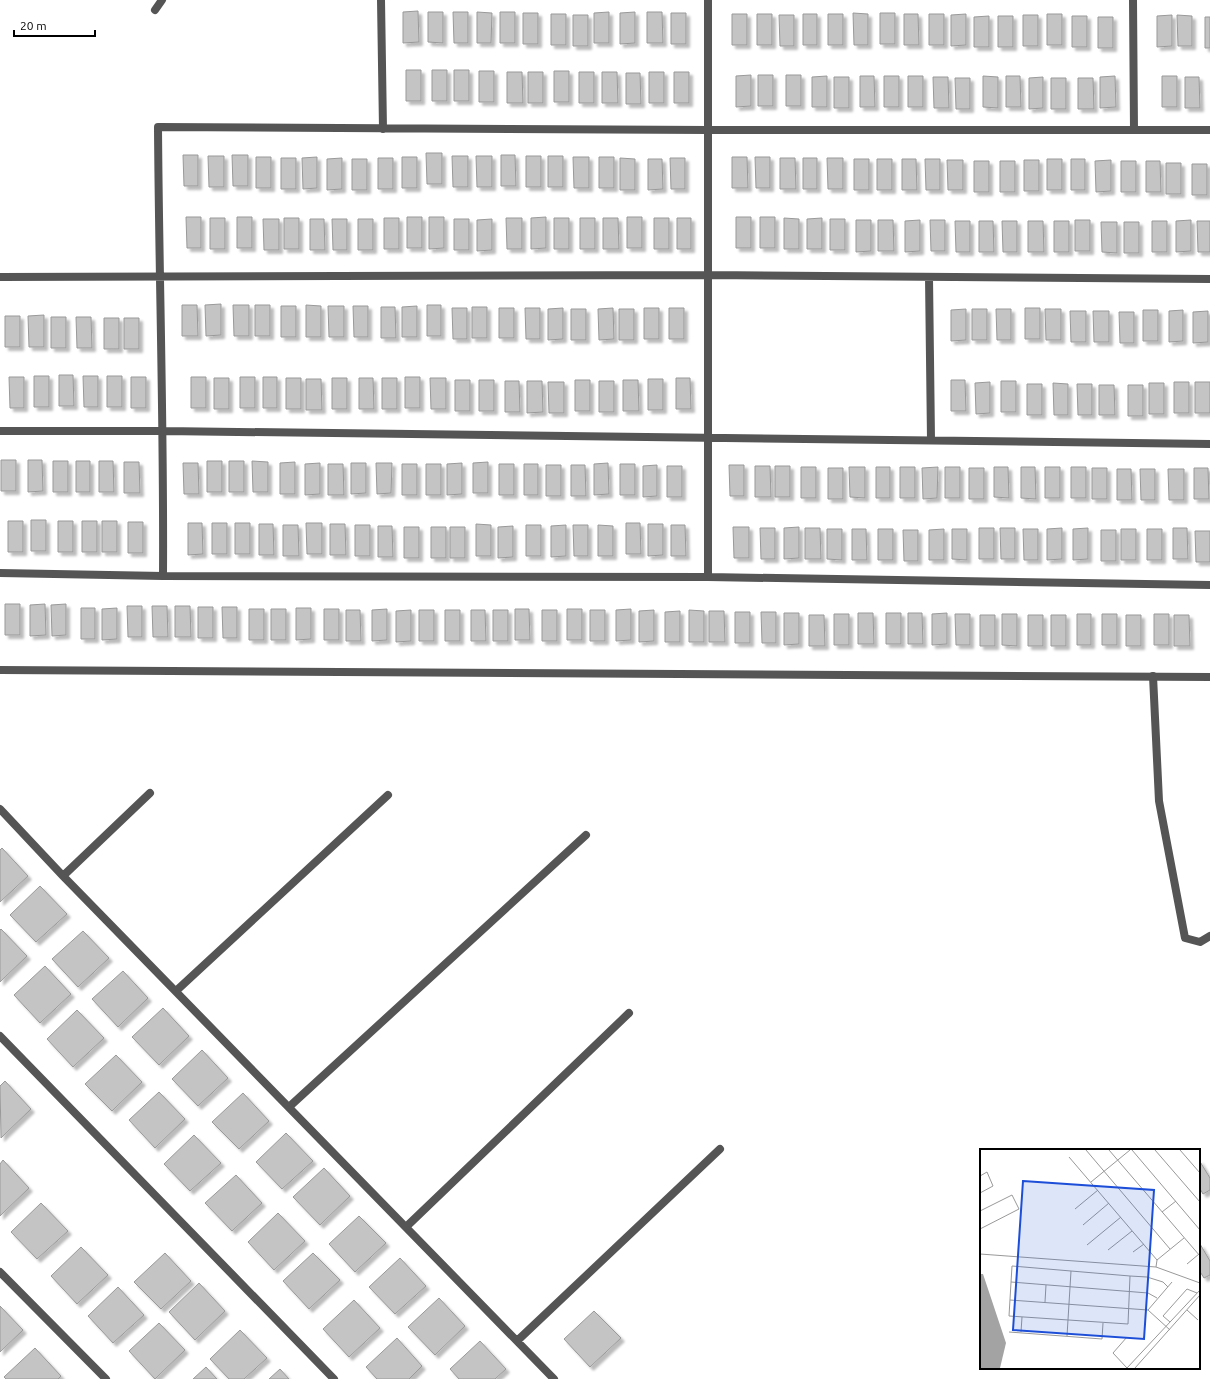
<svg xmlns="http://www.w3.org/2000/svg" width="1210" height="1379" font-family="Ubuntu,sans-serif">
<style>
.building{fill:#c4c4c4;stroke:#999;filter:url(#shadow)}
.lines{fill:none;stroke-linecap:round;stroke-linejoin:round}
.service{stroke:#555;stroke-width:8}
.minor{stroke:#555;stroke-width:8}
.inset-road{fill:none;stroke:#999;stroke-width:1}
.view{fill:#1d4ed8;fill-opacity:0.15;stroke:#1d4ed8;stroke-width:2}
.inset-edge{fill:none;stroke:#000;stroke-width:2}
</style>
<defs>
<filter id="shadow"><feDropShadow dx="3.5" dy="3.5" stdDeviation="1" flood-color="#0004"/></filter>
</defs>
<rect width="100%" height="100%" fill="#fff"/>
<path class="building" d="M418,11L419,42L403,43V12Z
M428,12H443V43L428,42Z
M453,12H468V43H454Z
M477,12L492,13L491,43H477Z
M500,12H515V43H500Z
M609,12V43H594V13Z
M635,12V43L620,44V13Z
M647,12H662L663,43H647Z
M523,13H538V44H523Z
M671,13H686V44H671Z
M853,13L868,14V45H854Z
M880,13H895V44H880Z
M551,14H566V45H551Z
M732,14H747V45H732Z
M757,14H772V45H757Z
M803,14H817V45H803Z
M828,14H843V45H828Z
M904,14H918L919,45H904Z
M929,14H944V45H929Z
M966,14V45L951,46V15Z
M1047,14H1062V45H1047Z
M573,15H588V46H573Z
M779,15H794V46H780Z
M1023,15H1038V46H1023Z
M1172,15V46L1157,47V16Z
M1177,15L1192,16V46H1178Z
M989,16V47H974V17Z
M998,16H1013V47H998Z
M1072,16H1087V47H1072Z
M1098,17H1113V48H1098Z
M1205,17H1210V48H1205Z
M406,70H421V101H406Z
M432,70H447V101H432Z
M454,70H469V101H454Z
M479,71H494V102H479Z
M554,71H569V102H554Z
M507,72H522L523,103H507Z
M528,72H543V103H528Z
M579,72H594V103H579Z
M602,72H617L618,103H602Z
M649,72H664V103H649Z
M674,72H689V103H674Z
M626,73H640L641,104H626Z
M751,75V106L736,107V76Z
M758,75H773V106H758Z
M786,75H801V106H786Z
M827,76V107H812V77Z
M860,76H874L875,107H860Z
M884,76H899V107H884Z
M908,76H923V107H908Z
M983,76L998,77V108L983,107Z
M1006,76H1020L1021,107H1006Z
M1115,76L1116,107L1100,108V77Z
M1162,76H1177V107H1162Z
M834,77H849V108H834Z
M933,77H948L949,108H934Z
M1043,77V108L1029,109V78Z
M1185,77H1199L1200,108H1185Z
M955,78H970V109H956Z
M1051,78H1066V109H1051Z
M1078,78H1093L1094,109H1078Z
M426,153H442V184H427Z
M183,155H198V186H184Z
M232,155H248V186H233Z
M501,155H515L516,186H501Z
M208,156H224V187H209Z
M452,156H468V187H453Z
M476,156H492V187H477Z
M526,156H541V187H526Z
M548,156H563V187H548Z
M256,157H271V188H256Z
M317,157V188L303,189L302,158Z
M402,157H417V188H402Z
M573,157H589V188H574Z
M599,157H614V188H599Z
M732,157H747L748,188H732Z
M755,157H770V188H756Z
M281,158H296V189H281Z
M342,158V189L327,190V159Z
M378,158H393V189H378Z
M620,158L635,159V190H620Z
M670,158H685V189H671Z
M780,158H795L796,189H780Z
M803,158H817V189H803Z
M827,158H843V189H828Z
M352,159H367V190H352Z
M648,159H662L663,189L648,190Z
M854,159H869V190H854Z
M877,159H892V190H877Z
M902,159H916L917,190H902Z
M925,159H940V190H926Z
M1047,159H1062V190H1047Z
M1071,159H1085V190H1071Z
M947,160H963V190H948Z
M1024,160H1039V191H1024Z
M1111,160V191L1096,192L1095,161Z
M974,161H989V192H974Z
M1000,161H1015V192H1000Z
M1121,161H1136V192H1121Z
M1146,161H1160L1161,192H1146Z
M1166,163H1181V194H1166Z
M1192,164H1207V195H1192Z
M186,217H201V248H187Z
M237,217H252V248H237Z
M407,217H422V248H407Z
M429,217H444V248L429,249Z
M546,217V248L531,249V218Z
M627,217H642V248H627Z
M736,217H751V248H736Z
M760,217H775V248H760Z
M210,218H225V249H210Z
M284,218H299V249H284Z
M384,218H399V249H384Z
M506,218H522V249H507Z
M554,218H569V249H554Z
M580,218H595V249H580Z
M603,218H618L619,249H603Z
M654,218H669V249H654Z
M677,218H691V249H677Z
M784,218L799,219V249H784Z
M822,218V249H807V219Z
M263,219H279V250H264Z
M310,219H324L325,250H310Z
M332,219H347V250H333Z
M358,219H373V250H358Z
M454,219H469V250H454Z
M492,219V250L477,251V220Z
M830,219H845V250H830Z
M856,220H871V251L856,252Z
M878,220H893L894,251H878Z
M920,220V251L905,252V221Z
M930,220H945V251H931Z
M1075,220H1090V251H1075Z
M1191,220V251L1176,252V221Z
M955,221H970V252H956Z
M979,221H993L994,252H979Z
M1002,221H1017V252H1003Z
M1028,221H1043L1044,252H1028Z
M1054,221H1069V252H1054Z
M1152,221H1167V252H1152Z
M1197,221H1210V252H1198Z
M1101,222H1117V253L1102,252Z
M1124,222H1139V253H1124Z
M221,304V335L206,336L205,305Z
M182,305H197L198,336H182Z
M233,305H249V336H234Z
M255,305H270V336H255Z
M306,305L321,306V337H306Z
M427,305H441V336H427Z
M281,306H296V337H281Z
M328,306H344V337H329Z
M353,306H368V337H354Z
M417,306V337H402V307Z
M381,307H395L396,338H381Z
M472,307H487V338H472Z
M452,308H467V339H453Z
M499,308H514V338H499Z
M525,308H540V339H526Z
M563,308V339L548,340V309Z
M613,308L614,339L599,340L598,309Z
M644,308H659V339H644Z
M669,308H684V339H669Z
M1025,308H1040V339H1025Z
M571,309H586V340H571Z
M619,309H634V340H619Z
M966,309V340L951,341V310Z
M972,309H987V340H972Z
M996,309H1011V340H997Z
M1045,309H1061V340H1046Z
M1143,310H1158V341H1143Z
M1183,310V341L1169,342V311Z
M1070,311H1086V342H1071Z
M1093,311H1109V342H1094Z
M1208,311V342L1193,343V312Z
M1119,312H1134V343H1120Z
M44,315V347H29L28,316Z
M5,316H20V347H5Z
M51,317H66V348H51Z
M76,317H91L92,348H77Z
M104,318H119V349H104Z
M124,318H139V349H124Z
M59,375H73L74,406H59Z
M34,376H49V407H34Z
M83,376H98V407H84Z
M107,376H122V407H107Z
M9,377H24V408H10Z
M131,377H146V408H131Z
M191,377H206V408H191Z
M240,377H255V408H240Z
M263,377H277V408H263Z
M405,377H420V408H405Z
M214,378H229V409H214Z
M286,378H301V409H286Z
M332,378H347V409H332Z
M359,378H373L374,409H359Z
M382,378H397V409H382Z
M430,378H446V409H431Z
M676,378H690L691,409H676Z
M306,379H321L322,410H306Z
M648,379H663V410H648Z
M455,380H470V411H455Z
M479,380H494V411H479Z
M575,380H590V411H575Z
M623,380H638L639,411H623Z
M951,380H965L966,411H951Z
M505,381H519L520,412H505Z
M527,381H542L543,412L527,413Z
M599,381H614V412H599Z
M1001,381H1016V412H1001Z
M548,382H564V413H549Z
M990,382V413L976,414L975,383Z
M1174,382H1189V413H1174Z
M1195,382H1210V413H1195Z
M1053,383L1068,384V415H1054Z
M1149,383H1164V414H1149Z
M1027,384H1042V415H1027Z
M1077,384H1092V415H1078Z
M1099,385H1114L1115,415H1099Z
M1128,385H1143V416H1128Z
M1,460H16V491H1Z
M28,460H42L43,491L28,492Z
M53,461H68V492H53Z
M76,461H90V492H76Z
M99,461H113L114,492H99Z
M207,461H222V492H207Z
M229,461H244V492H229Z
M252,461L268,462V492H253Z
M124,462H139L140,493H124Z
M295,462V494H280V463Z
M488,462V493H473V463Z
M183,463H198L199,494H184Z
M320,463V494L305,495V464Z
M351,463H366V493L351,494Z
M376,463H392L391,493L377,494Z
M462,463V494L447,495V464Z
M608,463L609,494L594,495V464Z
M328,464H343L344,495H328Z
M402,464H417V495H402Z
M426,464H441V495H426Z
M499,464H514V495H499Z
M524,464H538V495H524Z
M620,464H635V495H620Z
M546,465H561V496H546Z
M571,465H585L586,496H571Z
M657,465V496L643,497V466Z
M729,465H744V496H730Z
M667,466H682V497H667Z
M755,466H770L771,497H755Z
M775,466H790V497H775Z
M801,467H816V498H801Z
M849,467H865V498L850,497Z
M876,467H890V498H876Z
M900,467H915V498H900Z
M938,467L937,498L923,499L922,468Z
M945,467H960V498H945Z
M994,467H1008L1009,498L994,497Z
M1021,467H1035L1036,499L1021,498Z
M1045,467H1060V498H1045Z
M1071,467H1086V498H1071Z
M828,468H843V499H828Z
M969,468H984V499H969Z
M1092,468H1107V499H1092Z
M1194,468H1208L1209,499H1194Z
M1117,469H1131L1132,500H1117Z
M1140,469H1155V500H1141Z
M1168,469H1184V500H1169Z
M31,520H46V551H31Z
M8,521H23V552H8Z
M58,521H73V552H58Z
M82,521H97V552H82Z
M102,521H117V552H102Z
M128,522H143V553H128Z
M188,523H202L203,554L188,555Z
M212,523H227V554H212Z
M235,523H250V554H235Z
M306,523H322V554H307Z
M626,523H640L641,554H626Z
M259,524H273L274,555H259Z
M330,524H345L346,555H330Z
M476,524L491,525V556H476Z
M648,524H663V555L648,556Z
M283,525H298L299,556H283Z
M355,525H370V556H355Z
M526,525H541V556H526Z
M566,525V556L551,557V526Z
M573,525H588V556H574Z
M598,525L613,526V556H598Z
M671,525H685L686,556H671Z
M378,526H392L393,557H378Z
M513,526V557L498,558V527Z
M404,527H419V558H404Z
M431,527H446V558H431Z
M450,527H465V558H450Z
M733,527H749V558H734Z
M799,527V558L784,559V528Z
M760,528H775V559H761Z
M805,528H820L821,559H805Z
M979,528H994V559H979Z
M1000,528H1015V559H1001Z
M1062,528V559L1047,560V529Z
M1088,528V559L1073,560V529Z
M1173,528H1187L1188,559H1173Z
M827,529H842V560L827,559Z
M852,529H866L867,560H852Z
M878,529H893V560H878Z
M944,529V560H929V530Z
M952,529H967V560L952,559Z
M1023,529H1038V560H1024Z
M1121,529H1136V560H1121Z
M1147,529H1162V560H1147Z
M903,530H918V561H904Z
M1101,530H1116V561H1101Z
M1195,531H1210V562H1196Z
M5,604H20V635H5Z
M45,604L46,635L30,636V605Z
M66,604V635L52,636L51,605Z
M127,606H142V637H128Z
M152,606H167L168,637H153Z
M175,606H190L191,637H175Z
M198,607H213V638H198Z
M222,607H237V638H223Z
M81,608H95V639H81Z
M117,608V639L102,640V609Z
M296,608H311V639L296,640Z
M249,609H264V640H249Z
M271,609H286V640H271Z
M324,609H339V640H324Z
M387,609V640L372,641V610Z
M515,609H529L530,640H515Z
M567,609H582V640H567Z
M631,609V640L616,641V610Z
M346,610H360L361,641H346Z
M411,610V641L396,642V611Z
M419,610H434V641H419Z
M445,610H460V641H445Z
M471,610H485L486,641H471Z
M493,610H508V641H493Z
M542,610H557V641H542Z
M590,610H605V641H590Z
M654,610V641L639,642V611Z
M689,610L704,611V642H689Z
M680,611V642H665V612Z
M709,611H724L725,642H709Z
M735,612H750V643H735Z
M761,612H776V643H762Z
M784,613H799V644L784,645Z
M858,613H873L874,644H858Z
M886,613H901V644H886Z
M908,613H922L923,644H908Z
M947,613V644L932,645V614Z
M834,614H849V645H834Z
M955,614H970V645H956Z
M1002,614H1017V646L1002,645Z
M1077,614H1091V645H1077Z
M1102,614H1117V645H1102Z
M1154,614H1169V645H1154Z
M809,615H824L825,646H809Z
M980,615H995V646H980Z
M1028,615H1043V646H1028Z
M1051,615H1066V646H1051Z
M1126,615H1141V646H1126Z
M1174,615H1189L1190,646H1174Z
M2,848L28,876L0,902V850Z
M40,886L67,914L36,942L10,915Z
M1,929L27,956L0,982V930Z
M83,931L109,958L78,987L52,959Z
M45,966L71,994L40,1023L14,995Z
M123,971L148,998L118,1027L92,999Z
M163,1008L189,1036L159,1065L132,1037Z
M77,1010L104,1038L73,1067L47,1039Z
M202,1050L228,1078L198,1106L172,1079Z
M116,1055L142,1082L112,1111L85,1084Z
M5,1081L31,1109L1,1138L0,1086Z
M159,1092L185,1119L155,1148L129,1120Z
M243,1093L269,1121L239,1149L212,1122Z
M286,1133L313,1161L282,1189L256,1162Z
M194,1135L221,1163L190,1191L164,1164Z
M3,1160L29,1188L0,1216V1164Z
M1199,1160L1210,1178V1190L1203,1194L1199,1187Z
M324,1168L350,1196L320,1225L293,1197Z
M236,1175L262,1203L232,1231L205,1203Z
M41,1203L68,1231L37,1259L11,1232Z
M278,1213L305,1241L274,1270L248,1242Z
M359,1216L386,1243L355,1272L329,1244Z
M1200,1244L1210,1261V1275L1204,1278L1199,1270Z
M81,1247L108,1275L77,1304L51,1276Z
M165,1253L191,1281L161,1309L134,1282Z
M313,1253L340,1280L309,1309L283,1281Z
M400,1258L426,1286L395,1314L369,1287Z
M199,1283L225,1311L195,1340L169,1312Z
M118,1287L144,1315L113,1343L88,1316Z
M439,1298L465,1326L435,1355L408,1327Z
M354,1300L380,1328L349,1357L323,1329Z
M0,1306L23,1330L0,1352Z
M594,1311L621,1338L590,1367L564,1339Z
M159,1323L185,1350L155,1379L129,1351Z
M240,1330L267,1358L244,1379H229L210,1359Z
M397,1338L422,1366L409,1379H377L366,1367Z
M480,1341L506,1369L495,1379H459L450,1369Z
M35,1348L61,1376L58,1379H6L4,1377Z
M206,1367L217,1379H193Z
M280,1369L289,1379H269Z"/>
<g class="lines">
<path class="service" d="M1153,676L1159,801L1185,938L1200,942L1210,936"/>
<path class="minor" d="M381,0L383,129
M1133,0L1134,130
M155,10L162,0
M0,277L708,275L1210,279
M929,277L931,440
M0,431H164L1210,444
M0,573L163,576L708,577L1210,585
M163,576C164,426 159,277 158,127L708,130H1210
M708,577V0
M0,670L1210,677
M0,809L63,876L554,1379
M63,876L150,793
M176,991L388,795
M0,1036L334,1379
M289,1107L586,835
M406,1227L629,1013
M0,1272L106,1379
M517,1341L720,1149"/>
</g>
<g transform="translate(980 1149)">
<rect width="220" height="220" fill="#fff"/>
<path d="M0,125H3L26,194L20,219H0Z" fill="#a3a3a3"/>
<path class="inset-road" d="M106,1L190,100M129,1L220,107M152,1L220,81M175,1L220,53M200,1L220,24M89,8L177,111L176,118M0,27L7,23L13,37L0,44M111,33L150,1M95,60L118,41M0,62L32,46L39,60L0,80M182,63L196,52M103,76L129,54M107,96L141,68M128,101L152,82M153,103L164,95M0,105L176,118L220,134M177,111L204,89M207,115L219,105M150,127L148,175L29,167L32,117L150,127L167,128L183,133L188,138M31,133L168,144L177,149M30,151L168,161L190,181M65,153L66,136M168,161L192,133M207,161L218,171M190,173L183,167L207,140L217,144M29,183L122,190L123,174M41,183L42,168M87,187L91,122M147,219L220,141M147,219L133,204L147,188M155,219L220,146"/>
<path class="view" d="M43,32L174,41L164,190L33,181Z"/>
<rect width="220" height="220" class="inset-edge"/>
</g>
<path d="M14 30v6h81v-6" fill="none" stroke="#000000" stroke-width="2"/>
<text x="20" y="30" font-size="12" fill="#000000" stroke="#ffffff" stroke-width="3" paint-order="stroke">20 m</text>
</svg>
